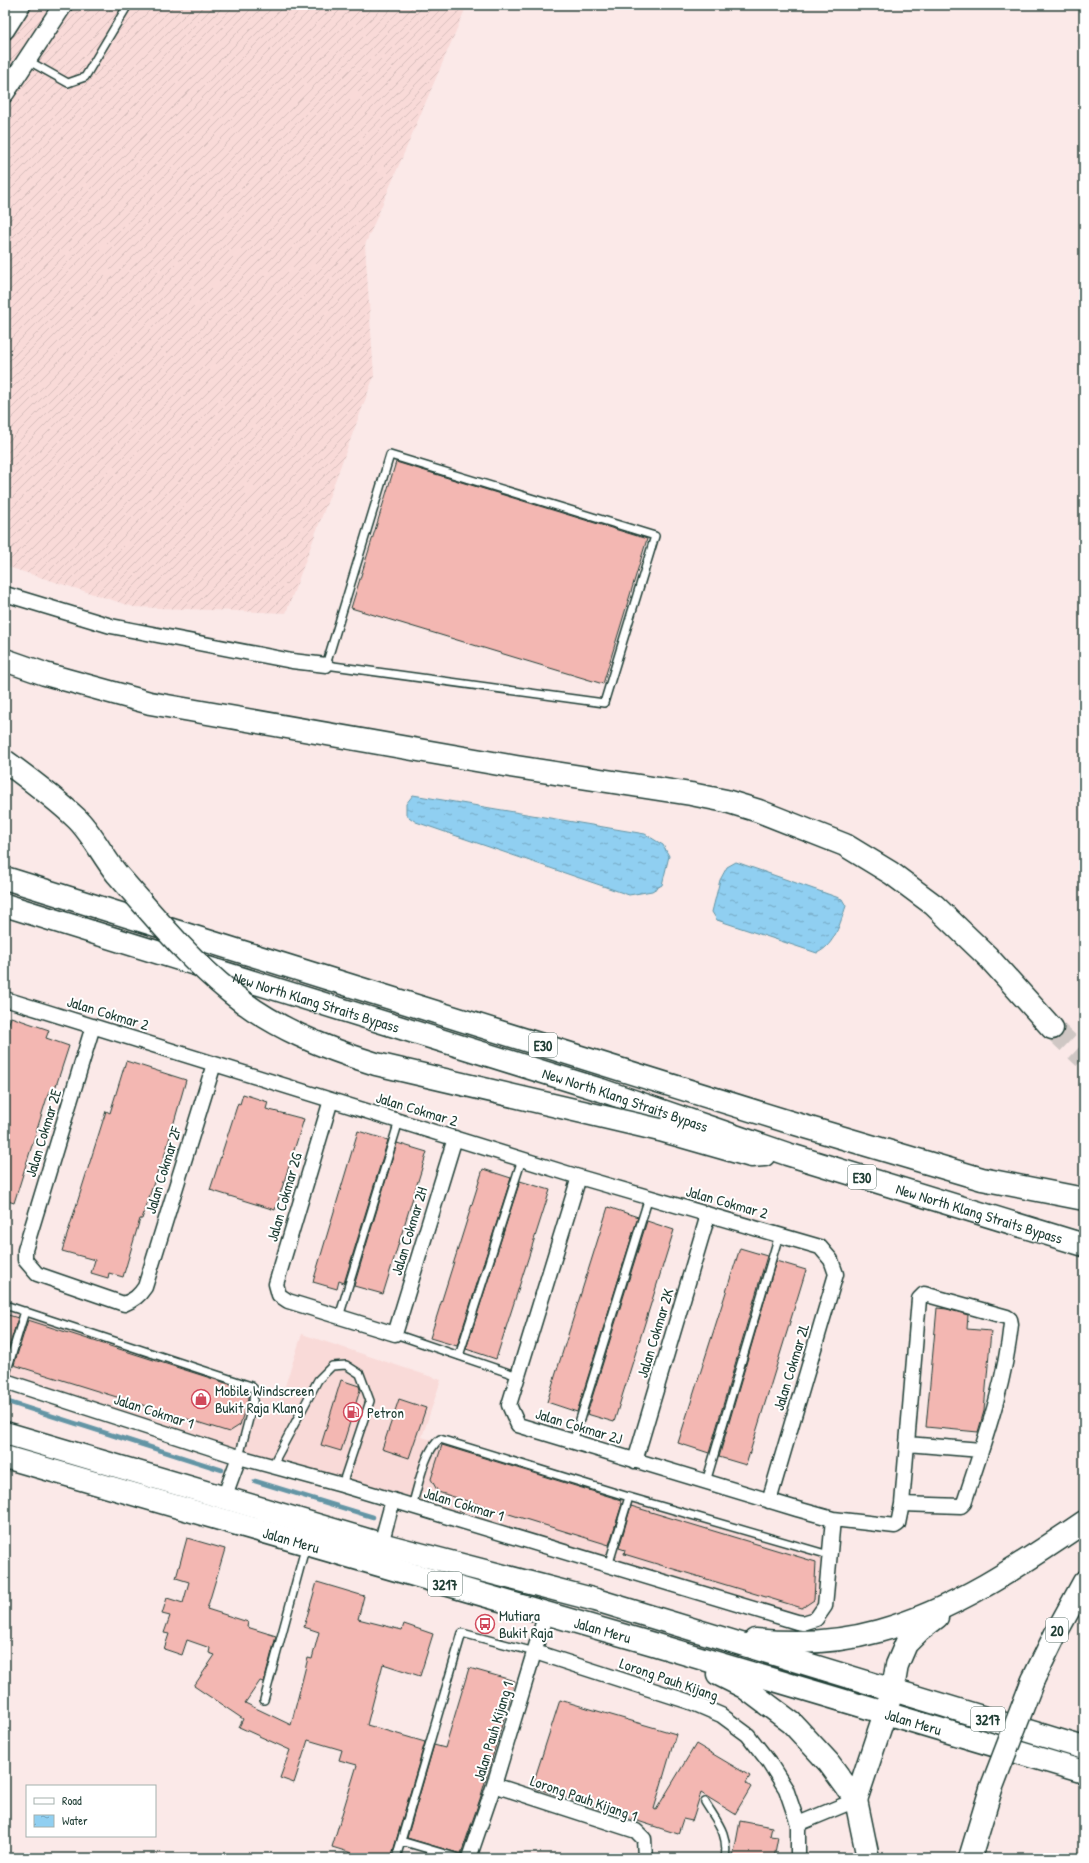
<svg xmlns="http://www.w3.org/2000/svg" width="1089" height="1863" font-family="'Patrick Hand',sans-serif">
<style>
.built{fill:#f9dad8}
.industrial{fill:url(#industrial-furrows)}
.water{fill:url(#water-ripples);stroke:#6395a5}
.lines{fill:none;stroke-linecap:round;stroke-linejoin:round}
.stream{stroke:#6395a5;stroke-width:4.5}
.building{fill:#f3b7b2;stroke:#1f3d34}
.motorway-tunnel{stroke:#cfc7c4;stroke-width:22;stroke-dasharray:22 11;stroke-linecap:butt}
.service-casing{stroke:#1f3d34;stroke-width:10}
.minor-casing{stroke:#1f3d34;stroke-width:17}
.tertiary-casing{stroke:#1f3d34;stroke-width:21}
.trunk-casing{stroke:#1f3d34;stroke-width:25}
.motorway-casing{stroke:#1f3d34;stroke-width:25}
.service{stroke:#fff;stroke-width:7}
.minor{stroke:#fff;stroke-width:14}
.tertiary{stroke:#fff;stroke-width:18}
.trunk{stroke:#fff;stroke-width:22}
.motorway{stroke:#fff;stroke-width:22}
.trunk-bridge-casing{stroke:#1f3d34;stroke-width:25;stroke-linecap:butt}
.motorway-bridge-casing{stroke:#1f3d34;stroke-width:25;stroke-linecap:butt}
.trunk-bridge{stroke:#fff;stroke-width:22}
.motorway-bridge{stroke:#fff;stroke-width:22}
.labels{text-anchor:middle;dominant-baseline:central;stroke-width:4;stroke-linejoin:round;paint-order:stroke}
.shield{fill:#fff;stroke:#627771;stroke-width:1}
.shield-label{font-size:14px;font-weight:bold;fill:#1f3d34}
.street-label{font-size:15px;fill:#1f3d34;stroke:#fff}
.poi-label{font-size:15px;fill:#1f3d34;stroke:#fff;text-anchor:start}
</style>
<defs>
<pattern id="industrial-furrows" width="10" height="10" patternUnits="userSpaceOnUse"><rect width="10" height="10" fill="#f9dad8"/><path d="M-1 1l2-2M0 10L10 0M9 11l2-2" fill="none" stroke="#d5bcba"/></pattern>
<pattern id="water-ripples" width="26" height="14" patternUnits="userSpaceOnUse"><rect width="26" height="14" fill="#90cff1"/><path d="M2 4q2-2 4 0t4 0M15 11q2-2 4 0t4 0" fill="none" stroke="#75a9c4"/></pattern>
</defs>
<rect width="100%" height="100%" fill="#fbe9e8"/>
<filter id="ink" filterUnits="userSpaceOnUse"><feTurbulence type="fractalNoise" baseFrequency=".025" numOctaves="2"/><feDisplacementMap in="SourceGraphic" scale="8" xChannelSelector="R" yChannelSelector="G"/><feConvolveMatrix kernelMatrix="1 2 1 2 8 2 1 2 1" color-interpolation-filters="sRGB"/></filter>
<g filter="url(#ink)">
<path class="built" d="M5,1310L281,1398L302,1334L441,1380L422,1437L823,1557L821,1600L812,1614L799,1619L222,1446L5,1376Z"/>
<path class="industrial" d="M5,5H467L365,245L374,376L286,613L134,607L5,566Z"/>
<path class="water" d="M413,795L645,834L663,845L669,856L662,885L652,891L629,895L416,822L406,815V804Z
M736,862L842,899L846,906C840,923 835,945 817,953L717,920L712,912L720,880L727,867Z"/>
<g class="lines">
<path class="stream" d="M5,1401L222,1470
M255,1481L373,1517"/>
</g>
<path class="building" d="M396,462L647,539L603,684L351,608Z
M11,1017L49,1030L46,1038L69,1046L54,1092L49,1091L14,1203L5,1200V1028L7,1029Z
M126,1061L186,1080L161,1168L159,1167L142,1219H140L123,1277L109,1273L108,1278L91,1273L95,1260L62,1251L106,1111L110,1113Z
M243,1094L268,1102L266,1109L304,1119L275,1210L210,1190L238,1103L240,1104Z
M358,1131L388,1140L344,1283L339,1281L337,1289L313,1282Z
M397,1143L427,1152L383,1294L354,1286Z
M483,1169L511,1178L457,1346L430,1338Z
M520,1181L550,1190L496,1359L466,1349Z
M608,1207L638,1217L577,1412L547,1402Z
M647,1221L674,1230L614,1422L587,1414Z
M740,1248L767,1256L709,1453L678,1443Z
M776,1261L806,1270L746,1465L719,1457Z
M937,1308L947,1309L968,1315L967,1329L991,1331L984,1411L978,1432L926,1427Z
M5,1314L18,1318L5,1360Z
M28,1320L248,1390V1399L240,1425L229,1432L14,1365Z
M341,1380L359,1386L360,1390L341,1451L321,1445Z
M399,1399L426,1408L409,1458L382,1449Z
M442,1445L621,1500L620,1503L622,1504L609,1545L438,1492L431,1479Z
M631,1506L816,1562L814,1600L802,1608L624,1554L625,1550L619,1548Z
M187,1538L225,1549L207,1609L248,1622L247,1627L276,1636L264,1682L260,1681L245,1703L291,1725L308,1658L312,1659L319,1632L304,1627L317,1582L364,1596L358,1619L402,1630L404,1624L433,1634L420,1676L383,1664L367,1725L425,1742L391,1858H368L332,1847L357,1765L339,1760L342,1750L308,1740L294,1783L280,1778L290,1750L239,1727L243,1719L194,1686L215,1655L209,1653L210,1648L187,1640L182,1655L164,1649L169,1634L164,1633L170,1616L162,1614L167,1598L183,1603L189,1582L176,1578Z
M469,1668L515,1681L480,1799L461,1854L407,1838L434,1745L445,1748Z
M560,1700L676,1734L654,1809L656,1810L696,1744L750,1776L746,1783L751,1787L735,1814L701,1793L692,1821L683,1819L678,1834L532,1787Z
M740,1821L772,1827L770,1836L778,1837L774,1858H733Z"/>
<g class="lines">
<path class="motorway-tunnel" d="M1052,1028L1084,1058"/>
<defs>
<path id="service" d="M27,60L68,83L85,77L128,5
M390,455L655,536L604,703L326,665Z
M5,1305L251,1386L254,1389L253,1403L239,1457
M339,1317L399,1121
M395,1334L518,1376
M459,1356L522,1159
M5,1377L25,1311
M573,1442L649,1197
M272,1466L318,1380L332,1366L346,1365L360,1374L370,1401L342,1485
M706,1482L779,1235
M412,1506C418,1488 424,1451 440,1439L629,1497L829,1555
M608,1566L629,1497
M264,1700L306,1545
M705,1802C717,1822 729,1834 725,1858
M401,1841L459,1858
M396,1858L462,1633L535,1652"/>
<path id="minor" d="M5,594L111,626L292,661L326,665
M5,999L579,1177L820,1247L831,1260L836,1274L769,1501
M93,1026L25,1250V1260L37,1274L124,1304C134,1300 139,1296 145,1287L214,1064
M331,1100L276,1284L279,1295L288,1301L395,1334L455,1138
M579,1177L509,1405L518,1425L797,1509L833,1519L895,1526L898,1524L902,1504L919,1299L924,1294L1007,1317L1010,1319L1011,1324C1005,1385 983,1445 964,1503L961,1506L902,1504
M5,1381L239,1457L342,1485L797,1622L803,1623L816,1619L825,1606L833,1519
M907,1444L981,1450
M635,1461L708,1215
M224,1498L239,1457
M381,1544L393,1500
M535,1652L693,1703L721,1715L748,1735L769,1762L786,1789L798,1824V1858
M494,1785L636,1831L644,1839L645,1858
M798,1824L856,1800
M469,1858L494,1785L546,1613"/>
<path id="tertiary" d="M5,30L21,5
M5,93L63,5"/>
<g id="trunk">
<path d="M5,1433L381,1544L596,1600L1084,1748"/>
<path id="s1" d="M5,1457L653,1644L1084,1772"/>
<path d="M755,1640C795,1644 840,1642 879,1631C953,1611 1021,1565 1084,1522"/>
<path d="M718,1674L744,1687L792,1723L829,1763L856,1800L868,1858"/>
<path d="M1033,1680L1056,1633L1084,1582"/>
<path d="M856,1800L893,1689L897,1665L906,1644L920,1630L937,1617"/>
<path d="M970,1858L991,1789"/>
</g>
<g id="motorway">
<path d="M5,660L45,674L150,703L516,767L691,794L726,801L759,811L845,845L891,873L934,905L988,957L1052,1028"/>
<path d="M5,878L786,1121L982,1179L1084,1199"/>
<path id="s2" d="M5,905L601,1090L787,1154L1084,1245"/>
<path d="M660,1130L751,1156L764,1155"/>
</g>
</defs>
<use href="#service" class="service-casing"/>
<use href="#minor" class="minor-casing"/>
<use href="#tertiary" class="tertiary-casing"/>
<use href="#trunk" class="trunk-casing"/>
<use href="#motorway" class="motorway-casing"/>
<use href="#service" class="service"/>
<use href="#minor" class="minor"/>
<use href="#tertiary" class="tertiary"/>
<use href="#trunk" class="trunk"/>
<use href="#motorway" class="motorway"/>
<defs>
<path id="trunk-bridge" d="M991,1789L1033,1680"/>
<path id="motorway-bridge" d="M5,761C29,779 54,797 76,818C92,833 103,857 117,874C153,915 188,958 230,992C272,1027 324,1048 376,1064L660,1130"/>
</defs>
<use href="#trunk-bridge" class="trunk-bridge-casing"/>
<use href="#motorway-bridge" class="motorway-bridge-casing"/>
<use href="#trunk-bridge" class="trunk-bridge"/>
<use href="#motorway-bridge" class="motorway-bridge"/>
</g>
</g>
<defs>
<symbol id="shop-ring" viewBox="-11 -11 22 22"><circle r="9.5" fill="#fff" stroke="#d1495b" stroke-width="1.5"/><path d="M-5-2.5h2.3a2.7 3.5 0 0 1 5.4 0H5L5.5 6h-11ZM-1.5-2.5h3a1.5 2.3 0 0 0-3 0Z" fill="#d1495b"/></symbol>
<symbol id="fuel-ring" viewBox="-11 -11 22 22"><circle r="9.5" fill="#fff" stroke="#d1495b" stroke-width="1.5"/><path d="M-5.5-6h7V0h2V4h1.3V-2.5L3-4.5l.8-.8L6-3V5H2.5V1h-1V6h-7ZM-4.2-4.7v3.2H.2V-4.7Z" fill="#d1495b"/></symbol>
<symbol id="bus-ring" viewBox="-11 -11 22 22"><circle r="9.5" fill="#fff" stroke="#d1495b" stroke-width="1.5"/><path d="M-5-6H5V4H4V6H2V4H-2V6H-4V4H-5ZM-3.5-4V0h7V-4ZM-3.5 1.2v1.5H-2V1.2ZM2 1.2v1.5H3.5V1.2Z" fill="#d1495b"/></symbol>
</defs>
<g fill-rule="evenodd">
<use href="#shop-ring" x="190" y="1388" width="22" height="22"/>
<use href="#fuel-ring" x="342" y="1401" width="22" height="22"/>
<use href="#bus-ring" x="474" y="1613" width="22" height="22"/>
</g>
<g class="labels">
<g class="shield">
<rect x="529" y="1033" width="28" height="24" rx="3"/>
<rect x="848" y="1165" width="28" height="24" rx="3"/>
<rect x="428" y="1572" width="34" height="24" rx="3"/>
<rect x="1046" y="1618" width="22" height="24" rx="3"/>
<rect x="971" y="1707" width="34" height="24" rx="3"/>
</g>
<g class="shield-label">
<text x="543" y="1045">E30</text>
<text x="862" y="1177">E30</text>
<text x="445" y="1584">3217</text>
<text x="1057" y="1630">20</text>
<text x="988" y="1719">3217</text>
</g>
<g class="street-label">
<text stroke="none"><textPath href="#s2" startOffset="326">New North Klang Straits Bypass</textPath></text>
<text transform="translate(108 1013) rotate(17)">Jalan Cokmar 2</text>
<text stroke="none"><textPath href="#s2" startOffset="650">New North Klang Straits Bypass</textPath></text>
<text transform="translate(417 1109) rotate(17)">Jalan Cokmar 2</text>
<text transform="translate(43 1133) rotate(-73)">Jalan Cokmar 2E</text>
<text transform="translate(163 1170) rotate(-73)">Jalan Cokmar 2F</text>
<text transform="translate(284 1197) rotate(-74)">Jalan Cokmar 2G</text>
<text transform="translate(727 1202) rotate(16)">Jalan Cokmar 2</text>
<text stroke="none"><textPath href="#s2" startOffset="1022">New North Klang Straits Bypass</textPath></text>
<text transform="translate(409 1231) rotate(-73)">Jalan Cokmar 2H</text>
<text transform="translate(655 1333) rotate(-73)">Jalan Cokmar 2K</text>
<text transform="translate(791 1367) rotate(-73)">Jalan Cokmar 2L</text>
<text transform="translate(154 1411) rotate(18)">Jalan Cokmar 1</text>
<text transform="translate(579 1426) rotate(17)">Jalan Cokmar 2J</text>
<text transform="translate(464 1504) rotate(17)">Jalan Cokmar 1</text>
<text stroke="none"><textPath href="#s1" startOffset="298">Jalan Meru</textPath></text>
<text stroke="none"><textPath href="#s1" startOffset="622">Jalan Meru</textPath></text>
<text transform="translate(669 1679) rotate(19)">Lorong Pauh Kijang</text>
<text stroke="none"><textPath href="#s1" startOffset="946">Jalan Meru</textPath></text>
<text transform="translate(493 1731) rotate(-73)">Jalan Pauh Kijang 1</text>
<text transform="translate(584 1798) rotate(19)">Lorong Pauh Kijang 1</text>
</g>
<g class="poi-label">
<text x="215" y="1390">Mobile Windscreen<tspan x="215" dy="17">Bukit Raja Klang</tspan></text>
<text x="367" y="1412">Petron</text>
<text x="499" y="1615">Mutiara<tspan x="499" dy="17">Bukit Raja</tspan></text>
</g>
</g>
<rect width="1089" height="1863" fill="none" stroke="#fff" stroke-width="20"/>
<rect x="10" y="10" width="1069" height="1843" fill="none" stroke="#1f3d34" stroke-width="1.5" filter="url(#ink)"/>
<rect x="26" y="1785" width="130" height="52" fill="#ffffff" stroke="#a5b1ae"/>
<rect x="34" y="1798" width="20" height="6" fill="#ffffff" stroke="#a5b1ae"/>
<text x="62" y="1805" font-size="12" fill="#1f3d34">Road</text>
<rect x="34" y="1815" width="20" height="12" fill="url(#water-ripples)" stroke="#a5b1ae"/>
<text x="62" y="1825" font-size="12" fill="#1f3d34">Water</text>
</svg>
